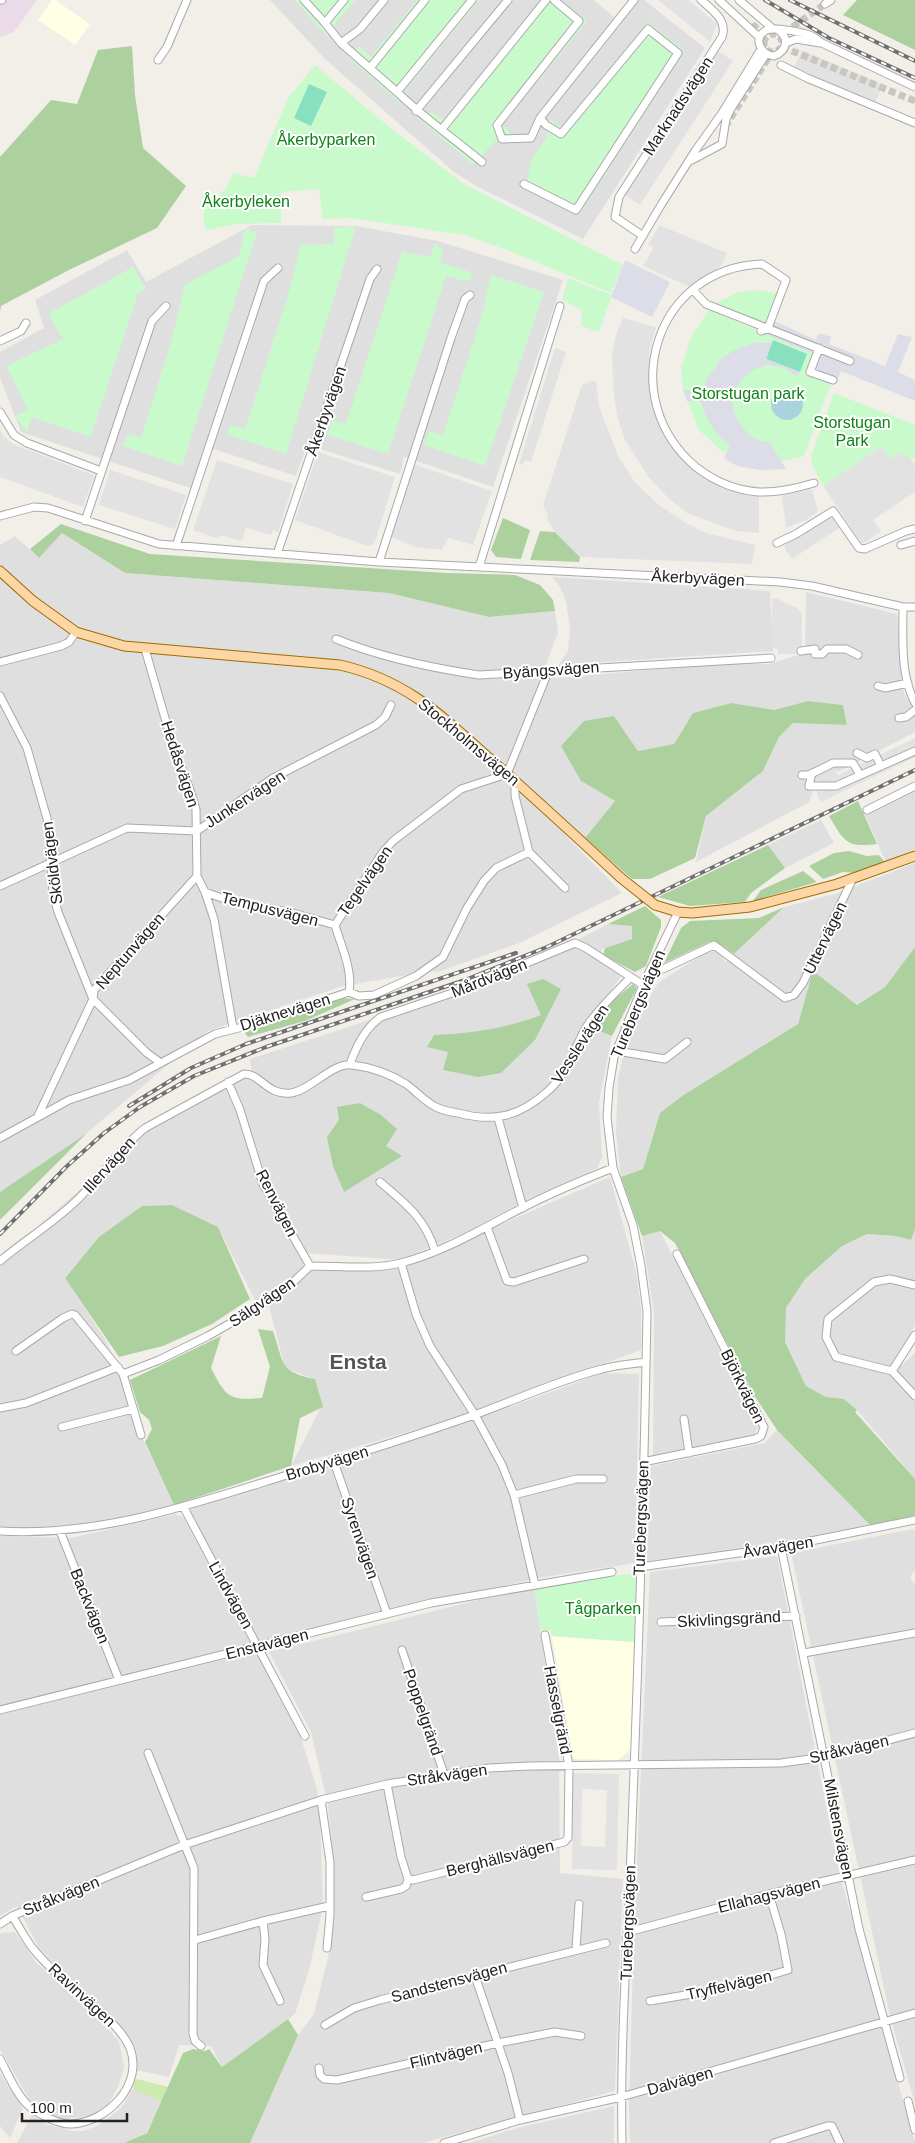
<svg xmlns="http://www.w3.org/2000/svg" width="915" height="2143" font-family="Helvetica,sans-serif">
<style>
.residential{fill:#e0dfdf}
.industrial{fill:#ebdbe8}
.education{fill:#ffffe5}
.grass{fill:#cdebb0}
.forest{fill:#add19e}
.park{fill:#c8facc}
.pitch{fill:#88e0be}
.parking{fill:#e2e2e2;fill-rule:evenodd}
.plaza{fill:#dddde8}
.water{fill:#aad3df}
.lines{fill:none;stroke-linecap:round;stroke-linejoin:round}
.minor-tunnel{stroke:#c8c6c1;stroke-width:7;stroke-dasharray:7 3.5;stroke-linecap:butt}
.minor-casing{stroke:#a9a9a9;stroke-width:9}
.major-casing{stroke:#a06b00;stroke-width:11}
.minor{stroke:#fff;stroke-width:7}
.major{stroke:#fcd6a4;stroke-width:9}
.rail-casing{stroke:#707070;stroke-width:4}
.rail{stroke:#fff;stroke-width:2;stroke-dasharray:5.5;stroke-linecap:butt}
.major-bridge-casing{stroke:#a06b00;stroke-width:11;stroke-linecap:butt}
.major-bridge{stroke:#fcd6a4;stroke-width:9}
.labels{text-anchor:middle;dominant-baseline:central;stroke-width:4;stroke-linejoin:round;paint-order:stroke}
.street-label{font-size:16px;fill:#222;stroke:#fff}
.park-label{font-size:16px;fill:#0c8416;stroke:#fff}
.district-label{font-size:21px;font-weight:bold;fill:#555;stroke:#fff}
</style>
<rect width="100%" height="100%" fill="#f2efe9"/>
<path class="residential" d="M270,0H594L620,22L639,0H644L705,48L583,239L480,188L454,172L325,59Z
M252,225L356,226L438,241L563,280L493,487L404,457L400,474L307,445L296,476L208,447L193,489L21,432L0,378V352L44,328L35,300L127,250L146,282Z
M62,533L125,573L389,593L489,617L555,611L558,633L546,664L556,678L728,663L769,664L805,653L806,592L897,614L904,693L915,710V732L838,772L835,770L818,778L809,802L696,862L706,816L763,771L779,737L793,723L847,725L843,705L808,701L774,710L731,703L693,713L674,744L638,751L614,716L581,781L615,801L585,838L563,818L567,837L622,893L519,943L438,972L431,971L343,986L208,1031L87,1133L0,1192V545L15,536L39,558Z
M552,577L770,591L773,651L559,665L568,651L570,629L566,601L560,587Z
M915,788V849L886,862L864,813Z
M821,820L834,843L785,868L768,845Z
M915,863V947L885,987L857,1005L813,972L798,1024L682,1096L660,1113L643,1169L621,1177L616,1133L618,1078L628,1036L658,983L705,953L717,951L726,962L784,907L835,894Z
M608,924L633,926L632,939L602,949L601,956L621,977L585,1025L612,1036L599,1102L602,1157L597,1168L528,1199L465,1233L399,1260L306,1253L303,1268L285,1283L256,1302L218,1227L172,1205L142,1206L99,1238L65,1277L105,1339L118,1367L141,1435L174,1505L109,1522L21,1530L0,1528V1259L151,1128L252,1074L250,1059L513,973Z
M610,1177L636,1271L641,1308V1350L449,1420L291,1466L321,1407L314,1379L285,1368L269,1306L310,1271L405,1266Z
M915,1229V1325L894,1363L902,1365L915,1353V1479L857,1410L844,1399L826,1397L806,1386L785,1342L786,1308L805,1279L842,1246L867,1234L896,1236L911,1240Z
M660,1231L758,1426L754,1436L653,1457L654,1313L642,1236Z
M602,1373L639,1374L635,1563L538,1578L259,1642L187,1509L483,1417Z
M777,1430L873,1528L647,1561L651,1466L765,1443Z
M175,1514L183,1517L300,1735L317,1789L320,1815L323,1906L309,1970L295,2014L222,2067L211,2046L179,2045L169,2077L136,2070L129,2037L104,2015L39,1948L17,1906L0,1916V1536L71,1538Z
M913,1529L915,1531V1570L910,1577L915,1585V2104L890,2016L791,1553Z
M777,1556L839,1872L915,2143H630L629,2105L634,1925L650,1572Z
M534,1586L559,1758L560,1873L623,1879L615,2091L422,2143H250L298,2035L314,2014L329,1953L332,1894L333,1857L328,1806L311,1732L269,1652Z
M15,1932L36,1962L103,2022L119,2042L124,2067L118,2087L109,2103L101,2111L91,2116L66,2119L56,2117L38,2107L29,2099L0,2049V1933Z
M0,2073L23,2108L10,2138L0,2126Z
M133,2089L162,2102L146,2133L124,2143H17L32,2115L46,2124L72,2131H84L99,2125L121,2108Z
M614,2106V2143H469L517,2128Z"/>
<path class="industrial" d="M0,0H37L14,32L0,37Z"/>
<path class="education" d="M52,0H55L90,24L75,45L38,20Z
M552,1636L634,1642L631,1749L618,1760L573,1759Z"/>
<path class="grass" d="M137,2079L169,2087L162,2102L133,2089L134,2081Z"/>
<path class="forest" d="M857,0H915V50L843,15Z
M132,46L135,95L143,148L186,186L157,228L67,271L1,306L0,312V157L51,100L77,104L98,50Z
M503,518L530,530L521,559L496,557L491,550Z
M61,524L150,554L447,573L515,575L540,585L553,600L555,611L489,617L389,593L125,573L62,533L39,558L30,549Z
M540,531L555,532L580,557L579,562L530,560Z
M808,701L843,705L847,725L793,723L779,737L763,771L706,816L695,858L650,879H632L585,838L615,801L581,781L561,746L584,721L614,716L638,751L674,744L693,713L731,703L774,710Z
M858,801L877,844C846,848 844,841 829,816Z
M768,845L785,868L751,893L745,902L690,906L658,897Z
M849,851L867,856L879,855L885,862L855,873L843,872L823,879L809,866L834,853Z
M803,871L817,882L753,901L761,890Z
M645,906L661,920V927L646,966L635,972L603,955L605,948L632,939V926L608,924Z
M784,907L734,954L723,946L709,942L664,963L681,928L690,921L759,918Z
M915,947V1229L911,1240L896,1236L867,1234L842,1246L805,1279L786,1308L785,1342L806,1386L826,1397L844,1399L857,1410L855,1412L915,1479V1515L873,1528L777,1430L754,1395L675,1243L660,1231L642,1236L621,1177L643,1169L660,1113L682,1096L798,1024L813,971L857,1005L885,987Z
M543,979L561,989L535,1040L501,1073L478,1077L443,1070L448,1052L427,1047L434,1035C470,1034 507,1028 541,1015L527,984Z
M633,984L637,988L612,1036L594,1029L611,1002Z
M342,998L355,999L305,1021L248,1037L245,1033L260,1026Z
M360,1103L381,1115L397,1129L386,1146L402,1156L344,1192L333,1166L327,1137L339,1120L337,1107Z
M87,1133L0,1220V1192Z
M172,1205L218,1227L250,1299L212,1324L163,1346L119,1357L65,1278L99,1237L142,1206Z
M258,1329L273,1331C284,1363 279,1372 315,1379L323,1407L300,1418L291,1466L174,1505L145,1442L152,1429L149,1420L140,1412L130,1380L221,1336L211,1368C226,1397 229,1401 262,1398L270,1367Z
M288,2019L298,2035L250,2143H124L147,2133L183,2053L193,2049L205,2051L209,2049L222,2067Z"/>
<path class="park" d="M295,0H355L330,30L327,36Z
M417,0H479L407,88L399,102L348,57L359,46L371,57Z
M542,0H561L587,21L502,125L513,135L496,141L473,164L423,123L431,111L444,121Z
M648,22L685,51L579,215L526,188L531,160L546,139L547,126L550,119L562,128Z
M315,65L393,130L464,184L623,265L611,293L504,249L465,235L351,218L323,219L319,189L281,192V223L236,224L206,230L203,214L207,206L227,187L233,173L254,178L288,98Z
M356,226L286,454L226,434L231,425L245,429L291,286L300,245L334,244V228Z
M245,229L257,232L182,466L123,446L128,434L141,438L172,339L185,285L239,256Z
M435,243L443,250L440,262L473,273L470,280H460L446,276L388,454L327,435L332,420L346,424L402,252L430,257Z
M133,267L146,289L138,293L91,437L32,417L27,432L15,416L28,410L6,366L63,339L48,314Z
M491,275L544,292L485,466L424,445L429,431L443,435L482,315Z
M568,278L612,295L599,332L581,326L582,310L562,300Z
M755,290L779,293L765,324L716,303L737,293Z
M709,310L813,354L805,374L831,384L804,456L772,463L748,460L722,451L699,430L683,390L681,368L692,335Z
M834,393L915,425V460L910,457L891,459L882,446L823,486L812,464L811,456Z
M636,1573L634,1642L552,1636L551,1630L541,1631L534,1586Z"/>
<path class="pitch" d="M309,84L327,92L311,126L294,118Z
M773,340L807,354L800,372L766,359Z"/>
<path class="parking" d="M658,0H689L717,24L710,42Z
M802,50L883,85L875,102L794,67Z
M718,51L733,61L640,205L625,195Z
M659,225L727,253L722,265L692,288L643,266L654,247L648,245Z
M623,318L656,327L649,352L652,395L681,451L703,469L732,483L759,487V533L736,531L687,513L669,499L648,476L625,440L618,419L614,397L612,356L616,335Z
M555,348L566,352L531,462L525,460L523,465L519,464Z
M591,381H596L599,406L618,456L634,481L659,505L684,522L706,533L755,545L752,564L580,557L555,532L547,519L548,516L543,505L582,385Z
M0,430L3,436L13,444L94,475L83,507L0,477Z
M882,446L891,459L897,453L910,457L915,465V492L873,520L881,531L864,543L861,542L823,486Z
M318,452L395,477L376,539L372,545L367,546L295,520Z
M217,460L293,484L278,532L273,530L271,535L246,528L242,541L220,535L219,539L193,530Z
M413,464L492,491L473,545L448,538L442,550L415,547L391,537Z
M110,470L186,495L175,529L99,505Z
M812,489L818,511L806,520L786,528L782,496Z
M831,517L839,528L792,559L785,549V544Z
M772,599H778L797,608L802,613V647L798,654H778V649L772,648Z
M915,738V757L821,802L817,795L818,778L835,770L838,775Z
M573,1773L619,1774L617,1870L572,1869ZM582,1789L607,1790L605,1847L581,1846Z"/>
<path class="plaza" d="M625,260L670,282L652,317L611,297Z
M768,318L816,340L819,333L831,337L829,344L885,366L898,334L912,337L898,372L915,380V401L841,371L835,385L805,374L813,354L762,333Z
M755,343H772L766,359L800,372L797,377L783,367L768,365L753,370L741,380L735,389L732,403L734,411L736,418L748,434L755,439L770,443L786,469L761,470L737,466L724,458L730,446L715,432L704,412L701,402L687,401L683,390L704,391L706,380L721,359L734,350Z"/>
<path class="water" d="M771 404a16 16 0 1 1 32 0a16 16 0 1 1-32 0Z"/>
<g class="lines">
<path class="minor-tunnel" d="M752,24L766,37
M784,33L825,4
M764 43a9 9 0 1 1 18 0a9 9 0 1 1-18 0Z
M782,47L915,101
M725,127L772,52"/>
<defs>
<path id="minor" d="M1,0H2
M304,0L325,23L344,0
M472,0L397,92C423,117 453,138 482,162
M554,0L579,21L497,125L502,139L531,138L540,118L634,0
M719,0L759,37
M739,0L772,28
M825,4L831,0
M325,23L341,43L397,92
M778,30C790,38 787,51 774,56C762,55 752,39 765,31C772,26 803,32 812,36C815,37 818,41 822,43L915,87
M341,43L360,29L384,0
M786,43L796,39L820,43
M158,60L167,47L187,0
M781,65L807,78L915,123
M370,68L425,0
M416,111L508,0
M442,129L546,0
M692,160L722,144L726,119L730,110L766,54
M524,184L576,210L678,53L648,29L561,134L546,125L540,118
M643,236L615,217L619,197L722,37C728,20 712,10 701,0
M635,249L661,205L695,151L722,113L761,49
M693,290L706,304L850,361
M761,331L768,328L786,280L762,264C654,268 615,399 696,467C714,481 735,490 758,492C778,493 796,488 814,483
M0,341L21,331L26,323
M819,348L810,372L833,380
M0,412L14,435L27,443L101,471
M0,516L34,507L48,508L159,544L379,562L780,582L812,586L903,607H915
M85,521L152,321L166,306
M777,543L796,534L833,511L859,548L865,549L906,531L915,529
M901,545L915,541
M176,546L264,281L278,268
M277,554L370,279L377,269
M379,562L451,338L465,299L470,295
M479,567L560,306
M903,607C903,639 900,674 915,703
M336,639C380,657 432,668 479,675L771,658
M145,649L174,749L190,790L196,809L197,876L205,892L214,919L233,1028
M801,651L815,649V654H822L827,649H846L858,655
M0,662L61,646L69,642L76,632
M878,686L885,688L908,683
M0,696L27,748L48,822L53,894L58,912L93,999L147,1053L161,1063
M899,718L906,717L915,710
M857,753L867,758L875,754L881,766
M812,773L809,786H836L915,751
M802,775H809L833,763H853L860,775
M515,781V796L529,852L565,888
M867,810L915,786
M0,886L127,828L197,831L273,778L376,725L385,717L391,705
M205,892L233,902L293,913L335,925
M335,925L383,852L393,841L461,789L507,774L548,672
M335,925C341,946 353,970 349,992
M652,967L663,969L714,945L785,998L794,995L803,983L853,878
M617,1051L665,1059L687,1042
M350,1064C356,1047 366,1027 381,1017L464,989L575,943L586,948L643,985
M228,1082L240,1110L263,1184L310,1266
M38,1116L93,999L94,990L197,876
M498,1118L523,1208
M0,1138L69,1100L129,1080L215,1034L250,1025L349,992L359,996L374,995L416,976L443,957L467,908L484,881L496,868L529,852
M380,1182C406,1204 425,1218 435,1251
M487,1227L507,1281L514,1282L584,1259
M0,1261C25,1240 52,1224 76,1201C100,1178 119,1149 145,1128L244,1074C260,1073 267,1096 291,1093C311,1090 333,1062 352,1065C370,1067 390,1074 406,1084C416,1091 424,1101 436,1107C442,1110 451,1112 458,1113C495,1123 520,1116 548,1091C568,1073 574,1048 587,1026C599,1008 615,993 630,978
M401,1263L416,1314L430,1346L475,1415L502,1465L514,1495L535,1585
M915,1285L890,1279L874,1282L828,1319L826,1337L836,1357L892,1371L915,1396
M16,1351L63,1318L72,1314L75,1315L123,1374L141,1435
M892,1371L915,1335
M123,1374L159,1360L208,1336L250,1312L285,1290L310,1266C340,1266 373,1270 401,1263C444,1252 483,1228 522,1208C551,1193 582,1180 613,1168
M0,1408L26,1403L118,1367
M684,1419L689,1453
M62,1427L133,1409
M334,1462L387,1614
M643,1462L755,1439L761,1436L764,1427L677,1254
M514,1495L576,1479H603
M184,1508L305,1736
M0,1531C100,1537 193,1504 287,1475C351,1456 415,1436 477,1414C518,1399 559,1380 602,1369C616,1365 632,1364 646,1362
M60,1531L119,1680
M781,1547L859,1929L900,2078
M640,1567L781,1547L915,1520
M661,1622L796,1616
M402,1650L444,1774
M804,1653L915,1633
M0,1710L431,1603L612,1572
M148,1753L194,1868L193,2033L195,2041L201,2046
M387,1784L401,1857L408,1879
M321,1800L330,1862V1915L327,1948
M366,1897L401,1889L406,1886L408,1879L413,1880L564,1842L568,1838L569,1766L545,1635
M263,1921L265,1939L263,1965L280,2001
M0,1924L12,1916L184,1845L321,1800L387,1784L489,1768L531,1766L781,1763L825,1757L915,1733
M626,1938L632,1931L769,1894L915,1860
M195,1940L263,1921L329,1906
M576,1949L579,1904
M475,1976L508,2073L520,2120
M650,2001L727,1988L788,1970L781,1934L769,1894
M325,2025L354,2008L380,2000L606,1943
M0,2059C8,2074 17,2096 30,2107C40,2115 60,2125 72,2124C107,2122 144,2085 130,2048C122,2030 108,2019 93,2006C73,1989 52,1971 35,1951C26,1941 20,1927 12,1916
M319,2068L320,2075L324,2079L337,2080L498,2043L555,2032L581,2036
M908,2101L915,2130
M444,2143L520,2120L621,2097L915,2013
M622,2143C620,2046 627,1948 631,1851C638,1671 644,1491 647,1311L641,1266L633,1225L613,1168L607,1117L609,1088L614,1057L643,985L678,912
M774,2143L827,2126H832L840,2143"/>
<path id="major" d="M0,571L33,601L76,632L124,646L340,665C410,681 446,720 497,765C539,802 580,840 621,878
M655,905L678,912L692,913L750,907L837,884L915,856"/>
</defs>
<use href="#minor" class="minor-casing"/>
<use href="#major" class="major-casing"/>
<use href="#minor" class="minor"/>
<use href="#major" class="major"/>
<defs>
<path id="rail" d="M765,0L829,38L915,78
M790,0L915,61
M129,1106L191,1068L246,1044L516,953
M0,1234L66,1167L104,1133L140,1107L194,1076L266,1047L465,980L547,947L915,770"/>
</defs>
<use href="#rail" class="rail-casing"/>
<use href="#rail" class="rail"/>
<defs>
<path id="major-bridge" d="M621,878L655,905"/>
</defs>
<use href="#major-bridge" class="major-bridge-casing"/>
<use href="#major-bridge" class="major-bridge"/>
</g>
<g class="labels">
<g class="street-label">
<text transform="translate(678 106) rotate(-57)">Marknadsvägen</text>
<text transform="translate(326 411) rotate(-71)">Åkerbyvägen</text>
<text transform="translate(698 578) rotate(3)">Åkerbyvägen</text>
<text transform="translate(551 670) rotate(-4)">Byängsvägen</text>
<text transform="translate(469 742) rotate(40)">Stockholmsvägen</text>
<text transform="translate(180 764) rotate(72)">Hedåsvägen</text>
<text transform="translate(245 799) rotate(-33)">Junkervägen</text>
<text transform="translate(52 863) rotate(-97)">Sköldvägen</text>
<text transform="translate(365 881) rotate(-55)">Tegelvägen</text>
<text transform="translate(270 909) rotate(14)">Tempusvägen</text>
<text transform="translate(825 938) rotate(-64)">Uttervägen</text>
<text transform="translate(130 951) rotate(-49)">Neptunvägen</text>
<text transform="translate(489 978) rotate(-22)">Mårdvägen</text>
<text transform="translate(638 1004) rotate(-67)">Turebergsvägen</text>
<text transform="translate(285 1012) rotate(-17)">Djäknevägen</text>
<text transform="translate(580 1044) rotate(-57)">Vesslevägen</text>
<text transform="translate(109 1165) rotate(-48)">Illervägen</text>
<text transform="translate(277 1203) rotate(63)">Renvägen</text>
<text transform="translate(262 1302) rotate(-34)">Sälgvägen</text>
<text transform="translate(743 1386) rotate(64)">Björkvägen</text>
<text transform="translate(327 1463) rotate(-17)">Brobyvägen</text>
<text transform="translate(641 1518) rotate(-88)">Turebergsvägen</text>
<text transform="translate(360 1538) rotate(71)">Syrenvägen</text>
<text transform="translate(778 1547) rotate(-9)">Åvavägen</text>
<text transform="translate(231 1595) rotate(61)">Lindvägen</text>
<text transform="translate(90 1606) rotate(68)">Backvägen</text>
<text transform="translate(729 1619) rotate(-3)">Skivlingsgränd</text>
<text transform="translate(267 1644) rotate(-14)">Enstavägen</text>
<text transform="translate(558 1710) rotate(79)">Hasselgränd</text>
<text transform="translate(423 1712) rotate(71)">Poppelgränd</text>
<text transform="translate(849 1749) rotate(-13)">Stråkvägen</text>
<text transform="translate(447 1775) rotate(-8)">Stråkvägen</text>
<text transform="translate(839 1829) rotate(79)">Milstensvägen</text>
<text transform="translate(500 1858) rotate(-14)">Berghällsvägen</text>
<text transform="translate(769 1895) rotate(-14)">Ellahagsvägen</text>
<text transform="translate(61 1896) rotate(-22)">Stråkvägen</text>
<text transform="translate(628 1923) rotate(-88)">Turebergsvägen</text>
<text transform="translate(449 1982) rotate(-15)">Sandstensvägen</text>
<text transform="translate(729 1985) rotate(-13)">Tryffelvägen</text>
<text transform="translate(82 1995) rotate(43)">Ravinvägen</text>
<text transform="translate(446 2055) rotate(-13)">Flintvägen</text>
<text transform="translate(680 2081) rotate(-16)">Dalvägen</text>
</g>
<g class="park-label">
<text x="326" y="139">Åkerbyparken</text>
<text x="246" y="201">Åkerbyleken</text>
<text x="748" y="393">Storstugan park</text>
<text x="852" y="422">Storstugan<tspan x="852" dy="18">Park</tspan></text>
<text x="603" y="1608">Tågparken</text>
</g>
<g class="district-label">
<text x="358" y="1361">Ensta</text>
</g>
</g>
<path d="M22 2113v8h105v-8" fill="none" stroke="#222222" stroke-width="2.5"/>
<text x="30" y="2113" font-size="15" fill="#222222" stroke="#ffffff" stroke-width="4" paint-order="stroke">100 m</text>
</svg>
